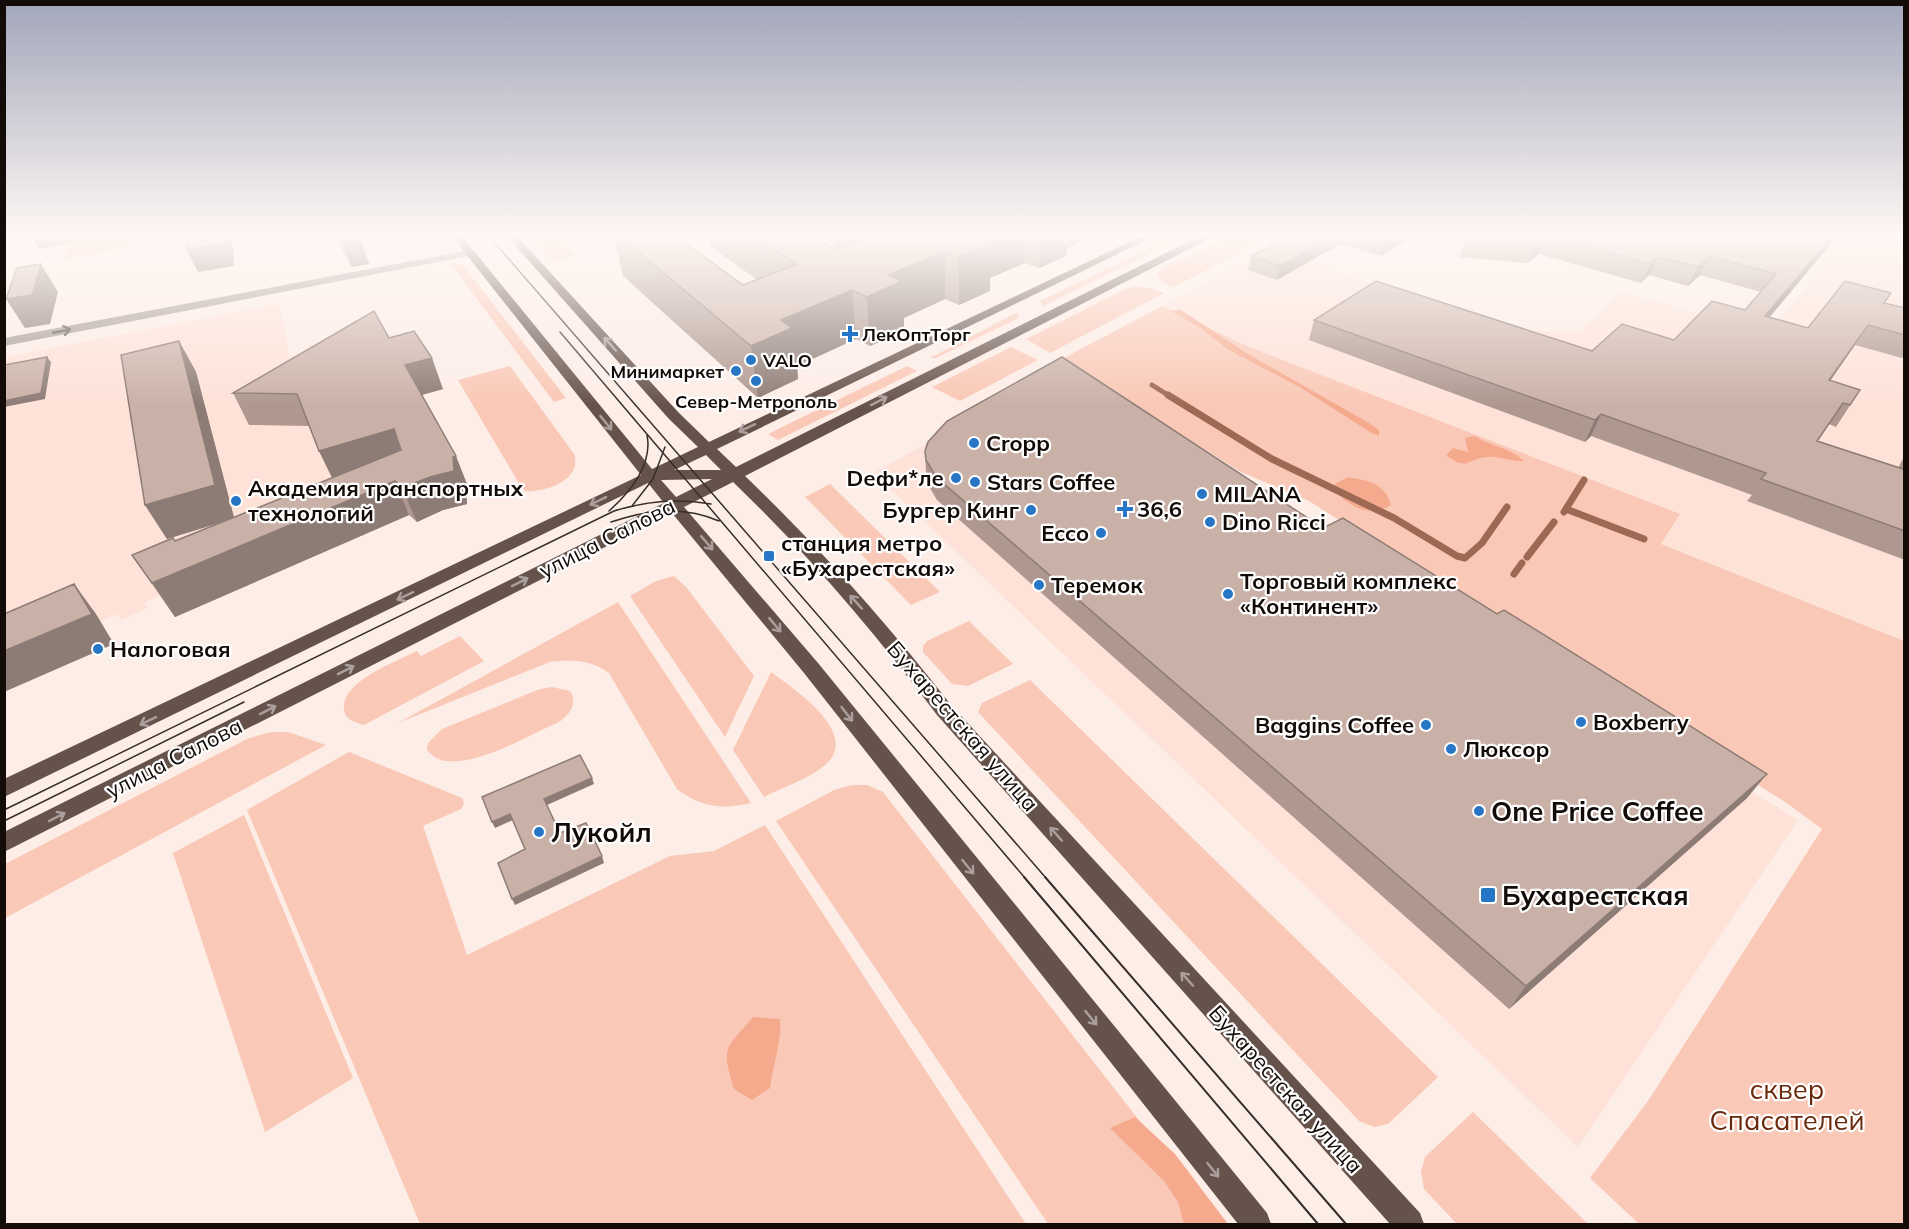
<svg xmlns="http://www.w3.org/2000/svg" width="1909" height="1229" font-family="Mulish,sans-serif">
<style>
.built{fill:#fee2d8}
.green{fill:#fac8b6}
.forest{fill:#f5aa8d}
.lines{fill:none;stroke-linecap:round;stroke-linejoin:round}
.stream-far1{stroke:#9e6954;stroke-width:5}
.stream{stroke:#9e6954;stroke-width:7}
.minor{fill:#a59995;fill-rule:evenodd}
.major{fill:#65524b;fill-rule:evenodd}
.tram-far1{stroke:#372e2a;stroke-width:1.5}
.tram{stroke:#372e2a;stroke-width:2}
.wall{fill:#ae9890}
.shaded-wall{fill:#8d7c75}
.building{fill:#cab1a7;stroke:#8d7c75;stroke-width:1.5}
.oneway{stroke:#5c524e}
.oneway2{stroke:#aa9f9c}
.poi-dot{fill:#2676c5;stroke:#fefefe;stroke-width:2}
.labels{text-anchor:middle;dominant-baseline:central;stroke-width:4.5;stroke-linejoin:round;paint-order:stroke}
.far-poi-label{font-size:18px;font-weight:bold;fill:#130b08;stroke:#fefefe;text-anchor:start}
.poi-label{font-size:22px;font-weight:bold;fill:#130b08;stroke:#fefefe;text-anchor:start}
.street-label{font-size:22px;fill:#130b08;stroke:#fefefe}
.near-poi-label{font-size:27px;font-weight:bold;fill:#130b08;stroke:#fefefe;text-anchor:start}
.near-park-label{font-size:27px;fill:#6b290b;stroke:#fefefe}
</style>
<rect width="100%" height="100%" fill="#fdede7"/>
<path class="built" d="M572,234H668L591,252Z
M1844,234H1904V641L1661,544L1680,514L1247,346L1162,306L1259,253H1280L1522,331H1580L1622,292L1709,316L1775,323L1824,268L1814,265Z
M271,305H280L290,356L338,344L448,388L417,397L469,489L466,490L467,504L443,510L417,522L411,514L175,617L160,596L144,603L147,608L121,620L117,614L101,621L114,644L5,692V357Z
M1056,371L1798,820L1578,1147L874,473Z"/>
<path class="green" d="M128,234V248L65,259L67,244Z
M527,234H555L577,256L553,262Z
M1180,234H1190L1043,306L1040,301Z
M1241,235L1263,240L1174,287L1164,283L1156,275L1158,272L1228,236Z
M449,262L463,265L566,398L554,402Z
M1136,286L1151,288L1164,293L1050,353L1026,339L1125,289Z
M1162,306L1247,346L1680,514L1661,544L1904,641V1224H1639L1590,1178L1648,1101L1822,829L1785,802L1309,501L1239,471L1062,359Z
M1016,313L1019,315L1017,319L936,358H930Z
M1011,347L1038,360L960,401L932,387Z
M510,366L574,454C583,480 545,493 525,491L521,487L458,380Z
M907,366L917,371L778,440L768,434Z
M830,484L940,592L911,605L805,497Z
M674,576L686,587L754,676L725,737L630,596L656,581Z
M618,602L751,803C722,810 701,807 677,789L609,673C591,660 572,659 550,662L398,723Z
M969,621L1013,664L968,686L952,684L923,652V646L927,641Z
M460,636L484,661L364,725C354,722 345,720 344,709C341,681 396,662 417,651L421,656Z
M771,672C794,689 862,734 825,765C809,779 783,787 764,797L733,750Z
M1030,680L1438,1077L1388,1124L1374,1127L1359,1121L978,712L982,703Z
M552,687L570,691C578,703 570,714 559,722C529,735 480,765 446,761C438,760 432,756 427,750L428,743L442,729L540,689Z
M270,732H288L326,745L5,918V864L247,739Z
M349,752L462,798L464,803L461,809L423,826L467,955L670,856L714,851L765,825L1026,1224H420L247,810Z
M852,785H867L883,792L1220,1224H1048L776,821L834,790Z
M244,815L353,1078L265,1132L173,853Z
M1473,1112L1588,1224H1457L1424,1189L1421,1172L1425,1157Z"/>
<path class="forest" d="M1181,310L1248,354L1369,423L1379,430V436L1370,432L1301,388L1229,350L1200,328L1171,311Z
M1475,436C1491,447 1510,447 1524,461C1512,462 1498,455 1486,457C1465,460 1468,471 1446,455L1453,448L1468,452L1465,438Z
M1348,477C1369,481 1385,483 1391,505C1369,518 1350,507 1334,490L1335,484Z
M753,1017L780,1019C782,1042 773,1064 770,1088L752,1100L734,1089C721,1046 725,1050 753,1017Z
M1135,1117L1175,1154L1228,1224H1184L1178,1202L1164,1181L1110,1128Z"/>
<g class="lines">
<path class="stream-far1" d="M1152,385L1171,397"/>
<path class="stream" d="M1168,395L1272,459L1394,518L1457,556L1465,558L1482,543L1507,507
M1566,509L1644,539
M1564,512L1584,480
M1527,557L1554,522
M1514,574L1522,563"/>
<path class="minor" d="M470,250L474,251V255L4,346V338Z"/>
<path class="major" d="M450,234H460L652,469L698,447L669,419L505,234H515L679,413L709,442L1146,234H1159L717,449L736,467L1204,234H1216L1215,236L745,476C819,547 888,624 951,705L1420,1213L1424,1224H1390L937,715C875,633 808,554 733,482L684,507L818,663L1267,1213L1271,1224H1238L804,673L672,513L4,852V832L664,503L648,483L4,797V779L641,475ZM706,455L721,470H674ZM712,479L676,497L661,480Z"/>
<path class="tram-far1" d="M487,234L1046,878
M560,332L1025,878
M632,506L653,479L665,447
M609,511C630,492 653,465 647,435
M611,522C647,510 683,505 719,521
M4,810L614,511C646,501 678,498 711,504
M4,821L244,702"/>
<path class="tram" d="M1024,877L1318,1224
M1045,877L1346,1224"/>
</g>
<path class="wall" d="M333,234H359L369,264L352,267Z
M584,234H673L743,285L756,279L710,246L708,234H810L835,249L838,248L816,234H1098L1067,248L1066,256L1039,268L1025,263L990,278V291L959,305L945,299L904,318V331L870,346L856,339L797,366L798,379L758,398L623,276L614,237L593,242Z
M1293,234H1417L1381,256L1340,244L1277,280L1248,270L1251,256Z
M1473,234H1839L1769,317L1808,328L1891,293L1885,303L1905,308V355L1902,358L1855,345L1830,381L1860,390L1836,427L1829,424L1818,441L1898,468L1905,455V560L1747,501L1752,495L1591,436L1585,442L1309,340L1314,320L1592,351L1674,340L1745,310L1761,292L1700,275L1688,286L1649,275L1641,283L1539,254L1527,263L1459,257L1465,239Z
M179,341L196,372L234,517L332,478L319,451L309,426L249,425L233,393L443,389L422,395L469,489L466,490L467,504L443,510L417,522L409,515L175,617L132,555L175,541L223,522L167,539L145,505Z
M925,451L1323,528L1747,798L1509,1009L937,500L927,483L926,474Z"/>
<path class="shaded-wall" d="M4,234H129L39,249L31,236L4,241Z
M223,234H232L234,266L198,272L187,250Z
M358,234H359L369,264L352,267L341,239Z
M591,234H613L614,237L593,242Z
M987,234H1026L1025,263L990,278V291L959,305V257L977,238Z
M1041,234H1098L1067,248L1066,256L1039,268Z
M1338,234H1343L1340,244L1277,280L1280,266Z
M1399,234H1417L1381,256L1384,242Z
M1834,234H1839L1754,336L1765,316Z
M1547,235L1539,254L1527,263L1534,244Z
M945,251V299L904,318V331L870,346L867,297L888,275Z
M1710,256L1700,275L1688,286L1698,267Z
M1658,257L1649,275L1641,283L1650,264Z
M41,264L58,292L50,324L25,328L6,299Z
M852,290L856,339L797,366L798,379L758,398L751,346L781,320Z
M1868,325L1855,345L1816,401L1829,380Z
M179,341L196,372L234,518L167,539L145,505Z
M47,357L51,362L45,399L4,407V401Z
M432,358L443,389L417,396L405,365Z
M1601,414L1591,436L1585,442L1595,420Z
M394,429L407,462L335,483L319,451Z
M456,456L469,489L466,490L467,504L443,510L417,522L402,488L430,477Z
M395,481L409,515L175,617L152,583Z
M74,584L96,614L114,644L4,692V651Z
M1767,774L1747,798L1509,1009L1526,986Z
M592,778L594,784L547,805L544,799Z
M510,814L513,820L495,828L492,822Z
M602,856L604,863L515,905L512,899Z"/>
<path class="building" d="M187,234H223L224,244L187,250Z
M338,234H358V236L341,239Z
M617,234H673L743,285L797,264L751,234H810L835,249L876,234H987L977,238L991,244L959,257L945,251L888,275L902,281L867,297L852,290L781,320L792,328L751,346Z
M1293,234H1338L1280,266L1251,256Z
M1355,234H1399L1384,242Z
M1473,234H1834L1765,316L1808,328L1845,281L1891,293L1884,303L1905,308V335L1868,325L1829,380L1860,390L1850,405L1843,403L1817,441L1903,469L1905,465V531L1761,479L1766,473L1601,414L1595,420L1314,320L1376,281L1592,351L1622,324L1674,340L1712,301L1745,310L1776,274L1710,256L1698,267L1658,257L1650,264L1547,235L1534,244L1465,239Z
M41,264L32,295L6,299L17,268Z
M374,311L389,338L414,331L432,358L405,365L456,456L453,457L454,471L430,477L402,488L395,481L152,583L132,555L173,538L175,541L401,450L394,429L319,451L297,394L233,393Z
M179,341L215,485L145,505L121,355Z
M47,357L41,393L4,401V365Z
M1062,357L1323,528L1343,518L1497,614L1504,610L1767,774L1526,986L936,477L926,460L925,451L928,442L947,421Z
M74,584L92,614L4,651V614Z
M580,755L592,778L544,799L560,833L586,823L602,856L512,899L498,863L525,849L510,814L492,822L482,797Z"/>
<defs><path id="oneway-shaft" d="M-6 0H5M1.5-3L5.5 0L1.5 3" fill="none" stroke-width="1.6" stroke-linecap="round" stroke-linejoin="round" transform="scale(1.5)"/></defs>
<use class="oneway" href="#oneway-shaft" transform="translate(62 331) rotate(-11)"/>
<g class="oneway2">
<use href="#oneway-shaft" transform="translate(610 344) rotate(-132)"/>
<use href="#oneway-shaft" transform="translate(879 401) rotate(-27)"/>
<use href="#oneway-shaft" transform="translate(606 423) rotate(51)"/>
<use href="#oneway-shaft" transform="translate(747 428) rotate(155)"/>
<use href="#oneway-shaft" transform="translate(598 501) rotate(154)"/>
<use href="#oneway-shaft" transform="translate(707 543) rotate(50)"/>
<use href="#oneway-shaft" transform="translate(520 582) rotate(-27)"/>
<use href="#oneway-shaft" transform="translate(405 596) rotate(154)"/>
<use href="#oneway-shaft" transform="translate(856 602) rotate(-132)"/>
<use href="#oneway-shaft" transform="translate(775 625) rotate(50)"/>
<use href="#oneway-shaft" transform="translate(346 670) rotate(-27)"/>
<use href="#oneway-shaft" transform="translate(268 710) rotate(-27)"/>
<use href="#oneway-shaft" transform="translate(847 714) rotate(52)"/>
<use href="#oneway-shaft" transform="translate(148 721) rotate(155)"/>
<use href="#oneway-shaft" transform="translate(57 817) rotate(-27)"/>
<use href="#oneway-shaft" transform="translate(1056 834) rotate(-132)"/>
<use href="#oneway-shaft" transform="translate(968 867) rotate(51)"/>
<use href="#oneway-shaft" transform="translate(1187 979) rotate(-132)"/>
<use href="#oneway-shaft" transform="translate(1091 1018) rotate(51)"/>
<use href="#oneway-shaft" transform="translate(1213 1170) rotate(51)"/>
</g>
<linearGradient id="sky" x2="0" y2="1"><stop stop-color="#a2a6ba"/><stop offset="0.58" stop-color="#fef7f4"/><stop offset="1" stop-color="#fef7f4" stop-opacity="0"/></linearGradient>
<rect width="1909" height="406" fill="url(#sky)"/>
<g class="poi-dot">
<path d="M847 325h6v6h6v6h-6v6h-6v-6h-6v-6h6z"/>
<circle cx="751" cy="360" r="6"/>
<circle cx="736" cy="371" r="6"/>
<circle cx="756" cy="381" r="6"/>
<circle cx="974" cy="443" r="6"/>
<circle cx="956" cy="478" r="6"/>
<circle cx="975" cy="482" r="6"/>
<circle cx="1202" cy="494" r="6"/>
<circle cx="236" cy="501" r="6"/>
<path d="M1122 500h6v6h6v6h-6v6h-6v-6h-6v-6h6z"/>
<circle cx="1031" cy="510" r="6"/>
<circle cx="1210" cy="522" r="6"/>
<circle cx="1101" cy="533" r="6"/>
<rect x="763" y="550" width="12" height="12" rx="3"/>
<circle cx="1039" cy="585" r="6"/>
<circle cx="1228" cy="594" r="6"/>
<circle cx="98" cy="649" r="6"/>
<circle cx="1581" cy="722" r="6"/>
<circle cx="1426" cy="725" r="6"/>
<circle cx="1451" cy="749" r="6"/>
<circle cx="1479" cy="811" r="6"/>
<circle cx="539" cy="832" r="6"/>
<rect x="1480" y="887" width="16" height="16" rx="3"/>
</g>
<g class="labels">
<g class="far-poi-label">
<text x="862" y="334">ЛекОптТорг</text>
<text x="763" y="360">VALO</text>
<text x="724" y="371" text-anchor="end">Минимаркет</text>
<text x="756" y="401" text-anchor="middle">Север-Метрополь</text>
</g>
<g class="poi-label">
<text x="986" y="443">Cropp</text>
<text x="944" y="478" text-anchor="end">Dефи*ле</text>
<text x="987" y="482">Stars Coffee</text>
<text x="248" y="488">Академия транспортных<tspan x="248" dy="25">технологий</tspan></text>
<text x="1214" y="494">MILANA</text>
<text x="1137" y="509">36,6</text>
<text x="1019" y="510" text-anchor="end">Бургер Кинг</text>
<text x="1222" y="522">Dino Ricci</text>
<text x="1089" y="533" text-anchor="end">Ecco</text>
<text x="781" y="543">станция метро<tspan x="781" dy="25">«Бухарестская»</tspan></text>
<text x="1240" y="581">Торговый комплекс<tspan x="1240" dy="25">«Континент»</tspan></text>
<text x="1051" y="585">Теремок</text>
<text x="110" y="649">Налоговая</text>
<text x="1593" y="722">Boxberry</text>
<text x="1414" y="725" text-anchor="end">Baggins Coffee</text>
<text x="1463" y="749">Люксор</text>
</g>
<g class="street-label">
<text transform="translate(607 538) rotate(-27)">улица Салова</text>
<text transform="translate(963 726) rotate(49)">Бухарестская улица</text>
<text transform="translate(174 758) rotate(-27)">улица Салова</text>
<text transform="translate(1286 1089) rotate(48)">Бухарестская улица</text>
</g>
<g class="near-poi-label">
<text x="1491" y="811">One Price Coffee</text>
<text x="551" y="832">Лукойл</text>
<text x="1502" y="895">Бухарестская</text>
</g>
<g class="near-park-label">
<text x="1787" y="1089">cквер<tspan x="1787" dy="31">Спасателей</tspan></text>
</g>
</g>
<rect width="1909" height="1229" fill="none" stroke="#130b08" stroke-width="12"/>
</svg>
